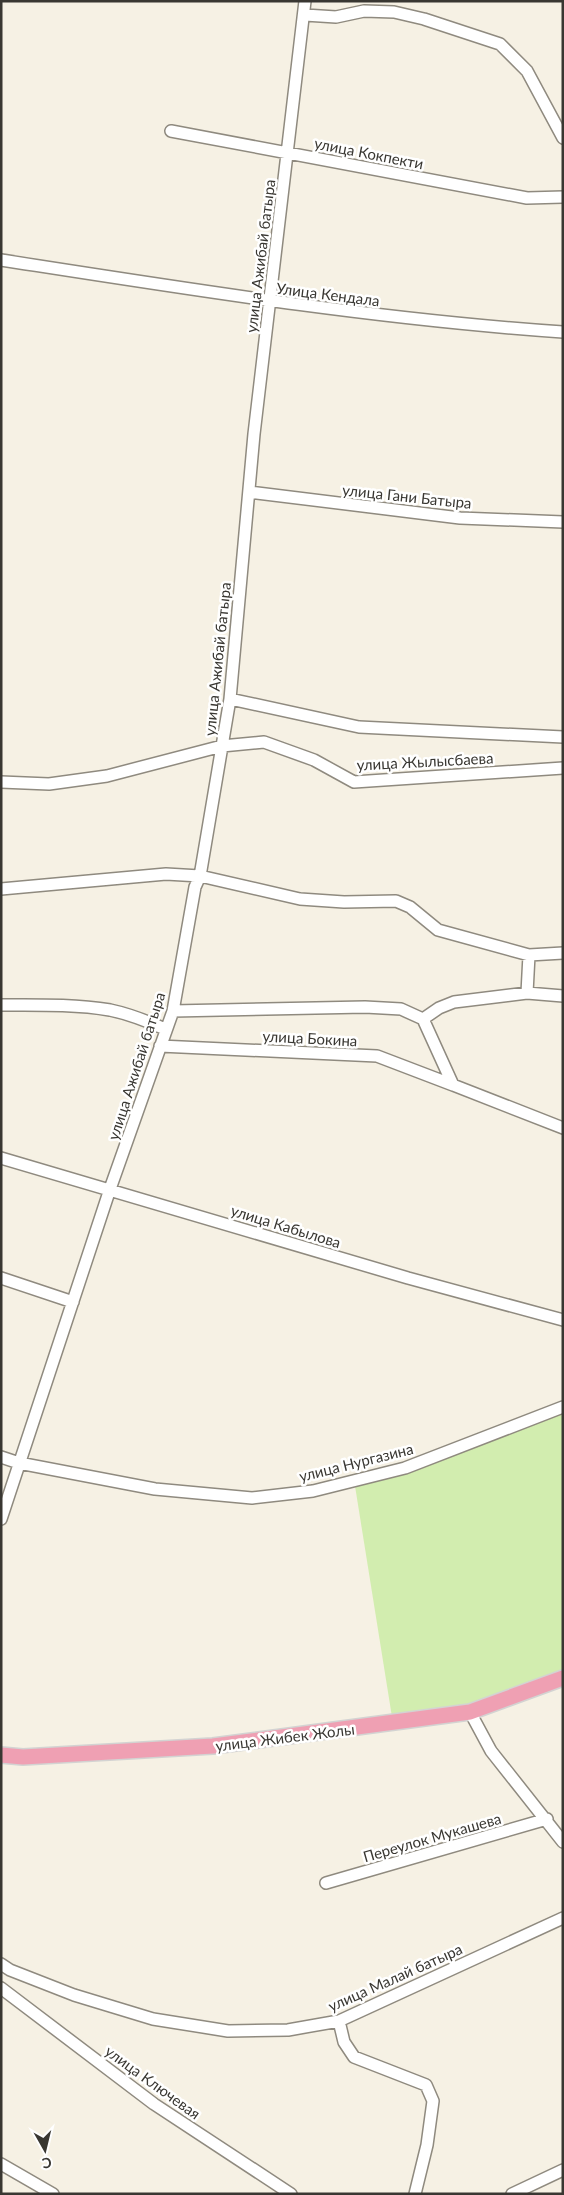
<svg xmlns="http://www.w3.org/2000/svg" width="564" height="2195" font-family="Lato,sans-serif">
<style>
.green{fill:#d2edaf}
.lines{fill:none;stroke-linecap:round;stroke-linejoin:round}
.minor-casing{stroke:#8f8a7f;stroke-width:14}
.major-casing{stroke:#d3d3d2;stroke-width:18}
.minor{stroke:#fff;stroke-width:11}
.major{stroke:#efa0b3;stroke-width:15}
.labels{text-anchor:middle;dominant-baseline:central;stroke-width:5;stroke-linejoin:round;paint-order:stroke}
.street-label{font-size:15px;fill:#393732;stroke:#fff}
</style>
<rect width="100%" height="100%" fill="#f6f1e4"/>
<path class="green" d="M563,1410V1671L468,1706L392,1717L355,1486Z"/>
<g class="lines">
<defs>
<path id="minor" d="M305,15L336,17L364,11L394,12L424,19L500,44L527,71L563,138
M171,131L527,198L563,197
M1,260C188,289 374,319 563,332
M249,492L460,518L563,522
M230,699L359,727L563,737
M1,782L49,784L107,776L222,746L264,742L314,760L354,782L563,768
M1,889L166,874L200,876L300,899L344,902L396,901L410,907L438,930L529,955L563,953
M527,993L529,955
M1,1005C37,1005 75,1004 110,1010C129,1014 147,1021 165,1029
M173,1011L365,1007L401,1009L423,1019L453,1085L563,1128
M423,1019L439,1008L454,1002L527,993L563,996
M160,1046L377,1056L453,1085
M1,1158L408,1278L563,1320
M1,1278L73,1302
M1,1457L19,1463L155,1489L252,1498L313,1491L405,1468L563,1407
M1,1519L110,1189L173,1011L195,887L200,876L230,699L254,434L305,1
M470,1712L491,1751L563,1842
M326,1883L547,1819
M1,1964L10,1970L74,1995L153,2019L228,2031L288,2030L339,2021L563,1918
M1,1988L154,2104L291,2194
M339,2021L344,2042L354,2057L426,2085L433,2101L427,2145L415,2194
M1,2164L53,2194
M512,2194L563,2170"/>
<path id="major" d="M1,1755L23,1757L213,1746L470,1712L563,1678"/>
</defs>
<use href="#minor" class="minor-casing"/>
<use href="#major" class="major-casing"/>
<use href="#minor" class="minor"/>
<use href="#major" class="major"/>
</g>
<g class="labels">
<g class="street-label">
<text transform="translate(369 153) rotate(11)">улица Кокпекти</text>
<text transform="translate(260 256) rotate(-83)">улица Ажибай батыра</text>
<text transform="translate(328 294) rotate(7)">Улица Кендала</text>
<text transform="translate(407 496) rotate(6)">улица Гани Батыра</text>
<text transform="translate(217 659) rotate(-84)">улица Ажибай батыра</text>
<text transform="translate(425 761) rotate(-3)">улица Жылысбаева</text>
<text transform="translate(310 1038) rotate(3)">улица Бокина</text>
<text transform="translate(136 1066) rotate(-72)">улица Ажибай батыра</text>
<text transform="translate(286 1226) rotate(17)">улица Кабылова</text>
<text transform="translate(356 1462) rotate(-14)">улица Нургазина</text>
<text transform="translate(285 1737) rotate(-7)">улица Жибек Жолы</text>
<text transform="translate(432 1837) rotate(-16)">Переулок Мукашева</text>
<text transform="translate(395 1977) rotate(-24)">улица Малай батыра</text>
<text transform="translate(153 2082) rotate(36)">улица Ключевая</text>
</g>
</g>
<rect width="564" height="2195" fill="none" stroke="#393732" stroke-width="5"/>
<g transform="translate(45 2150) rotate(172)" stroke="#ffffff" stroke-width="4" paint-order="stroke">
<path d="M0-4L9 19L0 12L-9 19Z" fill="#393732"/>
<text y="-8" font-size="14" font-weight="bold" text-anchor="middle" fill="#393732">С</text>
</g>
</svg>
